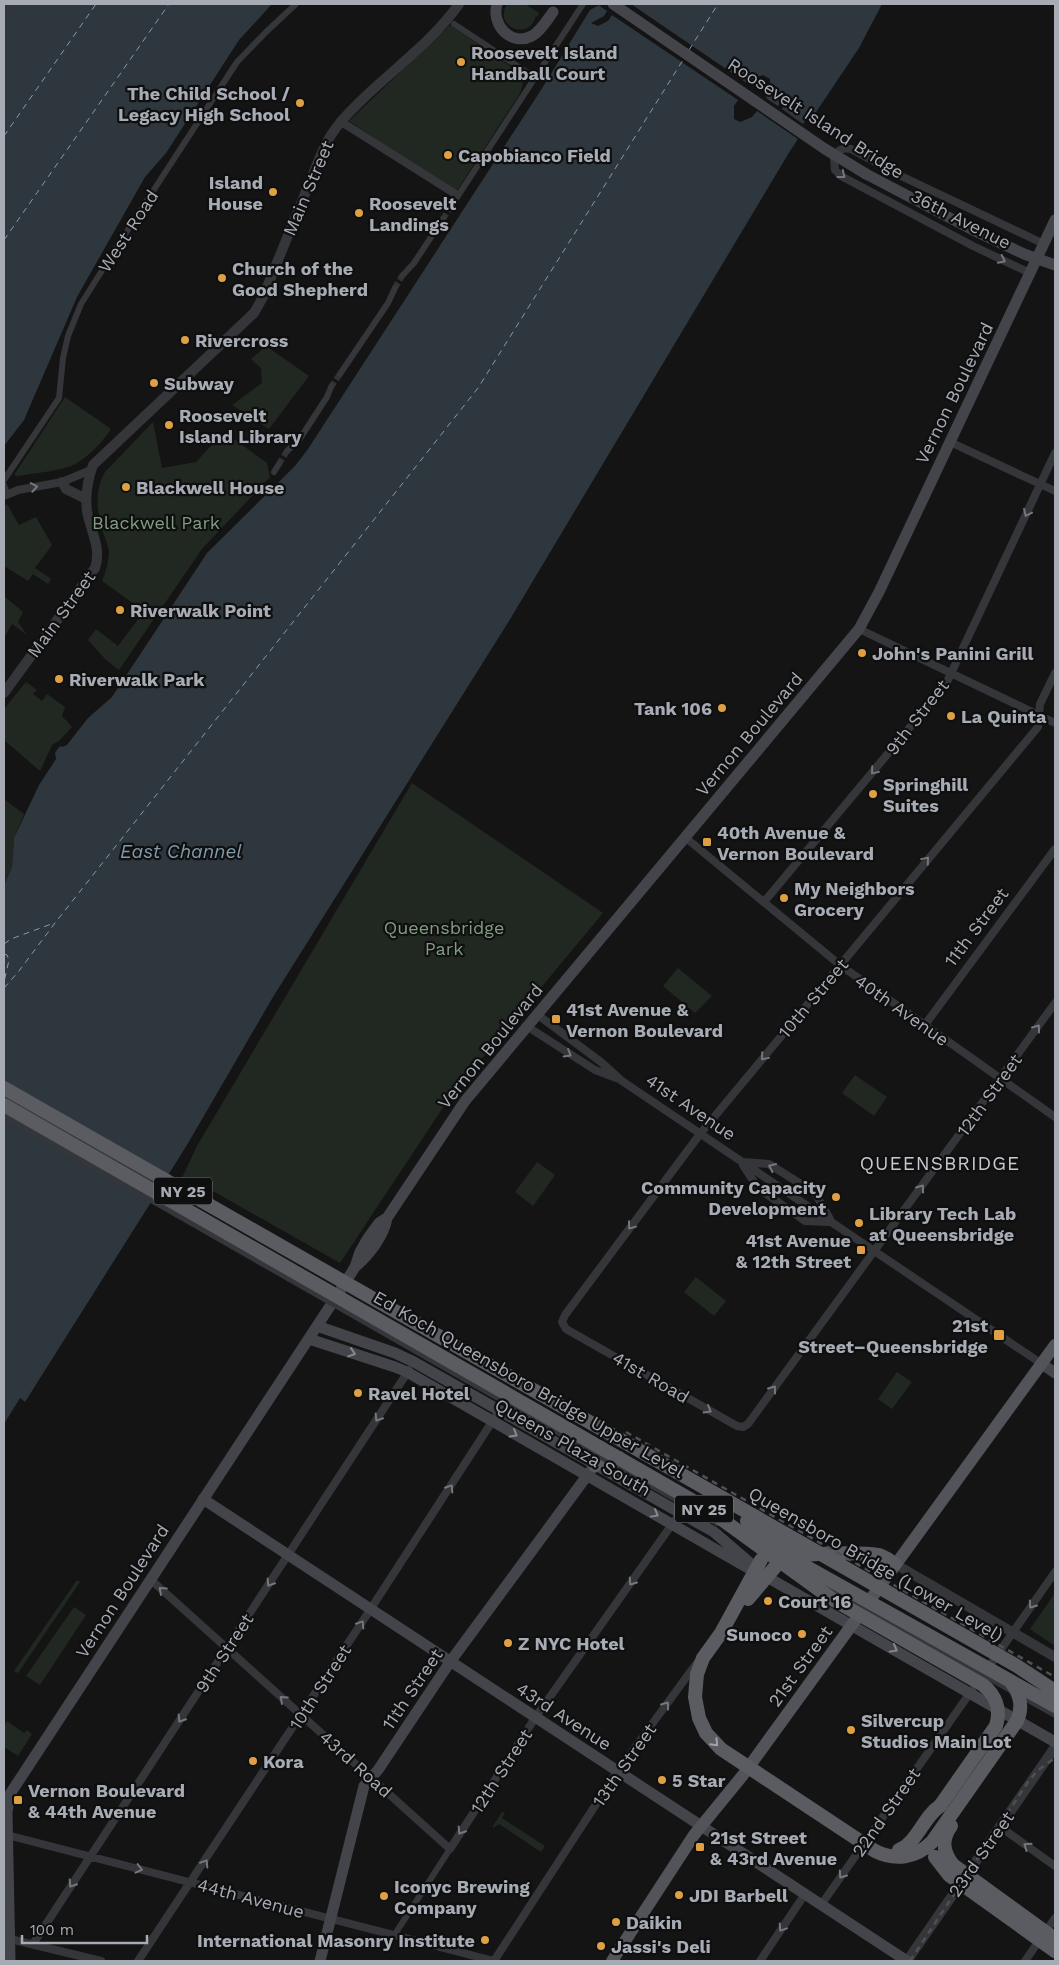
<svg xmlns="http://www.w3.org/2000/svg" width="1059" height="1965" font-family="'Work Sans',sans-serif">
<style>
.green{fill:#212821}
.water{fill:#2e373d}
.pier{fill:#141415}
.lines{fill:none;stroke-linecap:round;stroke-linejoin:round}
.ferry{stroke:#819bac;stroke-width:1;stroke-dasharray:6 5;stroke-linecap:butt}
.pedestrian-tunnel{stroke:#313235;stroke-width:6;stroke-dasharray:6 3;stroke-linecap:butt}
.pedestrian{stroke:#35363a;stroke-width:6}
.minor{stroke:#35363a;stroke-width:8}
.tertiary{stroke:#35363a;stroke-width:10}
.secondary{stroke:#44454a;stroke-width:11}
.primary{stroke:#525459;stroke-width:12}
.trunk{stroke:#5a5c62;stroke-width:14}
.rail{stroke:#4e5055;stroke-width:2.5;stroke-dasharray:6 5;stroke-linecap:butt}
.pedestrian-bridge{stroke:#35363a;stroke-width:6}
.secondary-bridge{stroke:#44454a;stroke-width:11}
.trunk-bridge{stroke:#5a5c62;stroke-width:14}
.oneway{stroke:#74777d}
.oneway2{stroke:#84888f}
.oneway3{stroke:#9fa4ac}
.poi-dot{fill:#dea043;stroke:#0f0f10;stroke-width:2}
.labels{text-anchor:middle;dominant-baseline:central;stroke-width:4.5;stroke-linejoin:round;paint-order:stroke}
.shield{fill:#0f0f10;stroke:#797d83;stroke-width:1}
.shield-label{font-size:16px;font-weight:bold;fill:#a7acb4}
.poi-label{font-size:18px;font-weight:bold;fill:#a7acb4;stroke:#0f0f10;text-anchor:start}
.street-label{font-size:18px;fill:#a7acb4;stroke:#0f0f10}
.park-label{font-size:18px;fill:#809d80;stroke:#0f0f10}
.water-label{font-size:19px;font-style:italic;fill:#819bac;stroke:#0f0f10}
.neighbourhood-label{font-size:19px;letter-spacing:1px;fill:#c7cbd1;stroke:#0f0f10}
</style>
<rect width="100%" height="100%" fill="#141415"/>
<path class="green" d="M507,4H525L539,13L537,17L536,16C529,42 493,27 507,4Z
M450,25L510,66L515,74L522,72C524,80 523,87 519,95L456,192L349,121Z
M266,346L309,376L269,429L232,405L262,383L261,368L251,359Z
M65,397L111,429C102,443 84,462 68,467C52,472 34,473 18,476L14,475Z
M153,422L162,468L196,462L224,432L267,463L270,477L202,549L119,670L106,660L88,640L96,629L118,646L139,618L137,615L141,609L102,581C106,571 109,561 109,551C108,545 105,538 103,532C97,512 94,491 105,472Z
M7,504L19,525L36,517L52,545L35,568L51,579L48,584L33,574L28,581L4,566V507Z
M4,596L23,612L18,622L27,635L12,624L4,638Z
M26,682L37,690L33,694L42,701L47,694L65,707L62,716L72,727L59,741L52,745L40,771L4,740V709Z
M412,783L603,913L450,1097L340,1263L213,1191L210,1195L181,1180L197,1146Z
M4,799L24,814L14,838L12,867L4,886Z
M678,968L712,996L695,1013L663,986Z
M855,1075L887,1097L874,1116L842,1093Z
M537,1162L555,1175L533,1206L515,1192Z
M696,1277L726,1301L714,1316L684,1292Z
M897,1372L912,1382L892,1409L878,1399Z
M77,1580L80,1582L18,1673L14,1671Z
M1055,1593V1646L1030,1629Z
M74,1607L86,1615L40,1685L26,1676Z
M7,1721L24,1733L27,1730L32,1734L18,1756L4,1747V1725Z
M502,1812L505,1813L502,1818L545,1846L541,1852L499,1824L493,1828V1826Z"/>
<path class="water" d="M4,4H272L239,40L166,153L145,177L77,297L24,420L4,446Z
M601,4H882L859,48L790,151L509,621L273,997L187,1145L25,1402L20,1398L4,1424V886L12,867L14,838L39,785L56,759L55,753L60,746L62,747L67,745L88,718L112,697L207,553L295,466L308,449L541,90L590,10Z"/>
<path class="pier" d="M597,4H631L748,84L752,79L763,75L770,79V91L766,96L767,99L778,106L781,102L784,105L782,109L803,124L806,120L810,123L809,127L797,145L795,144L798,139L757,111L752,117L740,122L734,119V106L738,100L612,15L608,21L598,26L591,23L604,16L607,11Z"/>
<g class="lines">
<path class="ferry" d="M689,50L718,4
M4,136L96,4
M4,240L169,4
M4,944L11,939L54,923
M4,954L7,955L9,960L4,982
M4,988L19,971L55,923L478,388L683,60"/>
<path class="pedestrian-tunnel" d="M443,219L452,205
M395,288L402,276
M331,387L340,374
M279,464L287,451"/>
<path class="pedestrian" d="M454,24L534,77
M452,205L583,4
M402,276L414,263L443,219
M340,374L388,303L395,288
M287,451L299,440L327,397L331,387
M274,472L279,464
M4,480L59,398L63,358L68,336L81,304L118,245L237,62L266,32L296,4
M4,485L7,494
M395,1934L450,1849"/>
<path class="minor" d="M340,121L457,195
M1030,273L973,246L841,176L835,170L834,158C838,150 842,147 851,149L901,176L1044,244
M950,442L1055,491
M4,496L18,490L62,482L91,470
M859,629L1055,723
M1055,673L1040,704L1038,727L700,1134L565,1315L562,1322L566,1329L737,1426L743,1427L748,1424L1055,1003
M686,838L840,965L1055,1117
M764,902L946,684L1055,453
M538,1015L601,1062L622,1081L1042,1364
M924,1026L1055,849
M528,1027L595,1070L616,1078
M743,1162L769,1164L815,1193L830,1219
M743,1165L758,1188L805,1221L829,1222
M150,1579L450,1849L535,1718L680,1513
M986,1671L1055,1572
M999,1826L1055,1866
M7,1835L494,1961L617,1772L696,1664
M821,1905L972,1690
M10,1939L101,1961
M33,1944L409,1370
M138,1961L370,1610L499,1411
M760,1961L805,1894
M1025,1961L1055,1918"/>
<path class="tertiary" d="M62,482L66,489L86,499
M4,693L95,568C102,548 90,530 87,511C85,496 88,479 93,465L254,313L263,297L322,152C333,127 350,111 369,93C399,65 435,38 459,4
M895,1564L1055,1657
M907,1961L1055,1747"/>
<path class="secondary" d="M497,4C491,24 510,47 532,36C541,31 547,20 553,12
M613,4L755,101
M866,174L973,230L1024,254L1055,265
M355,1267C369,1255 384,1236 387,1218L465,1101L859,629L879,592L1055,220
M317,1326L395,1353L414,1362L714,1532L750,1563
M309,1339L395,1367L407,1372L748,1568L760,1573L1055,1742
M1042,1364L1055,1373
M203,1499L907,1961
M10,1961L7,1812L10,1794L340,1291L355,1267L360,1252L368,1238L379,1223L387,1218
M320,1961L364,1786L378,1770L450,1662L592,1469"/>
<path class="primary" d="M612,1961L694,1835L743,1775L1055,1345"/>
<path class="trunk" d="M595,1465L601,1460L619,1458
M784,1559C798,1553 861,1552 878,1555C884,1556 890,1561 895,1564
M899,1850C918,1842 923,1817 940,1806"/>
<path class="rail" d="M626,1432L1055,1677
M910,1961L1028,1782L1038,1770L1055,1758"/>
<path class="pedestrian-bridge" d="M4,1116L717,1523
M819,1582L1012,1691
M1021,1696L1055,1715"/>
<path class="secondary-bridge" d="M755,101L825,149L866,174"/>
<path class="trunk-bridge" d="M4,1088L1017,1666L1055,1691
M4,1105L709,1510L832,1599L983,1685C996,1695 1001,1710 996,1726L940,1806
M747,1521L793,1553
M780,1552L1055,1706
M761,1560L721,1633L703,1658L697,1674L695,1697L699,1718L706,1733L721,1749L875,1851C895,1861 916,1858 932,1842L1017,1721C1023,1707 1021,1695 1011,1682
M748,1599L775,1567
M951,1826C941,1840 943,1852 953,1865L1055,1939
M935,1857L949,1875L1055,1951"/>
</g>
<defs><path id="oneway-chevron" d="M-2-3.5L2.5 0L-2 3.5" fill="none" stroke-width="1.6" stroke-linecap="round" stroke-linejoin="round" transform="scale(1.25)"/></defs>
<g class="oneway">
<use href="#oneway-chevron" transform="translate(842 175) rotate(38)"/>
<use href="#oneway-chevron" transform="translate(1002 260) rotate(26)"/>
<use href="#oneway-chevron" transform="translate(34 487) rotate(-10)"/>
<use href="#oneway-chevron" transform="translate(1027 513) rotate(115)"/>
<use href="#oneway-chevron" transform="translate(874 771) rotate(130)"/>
<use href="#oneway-chevron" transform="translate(926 860) rotate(-50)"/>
<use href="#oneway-chevron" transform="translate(1037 1028) rotate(-54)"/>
<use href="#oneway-chevron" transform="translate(568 1054) rotate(31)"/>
<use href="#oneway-chevron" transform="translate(764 1057) rotate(130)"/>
<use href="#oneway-chevron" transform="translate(772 1167) rotate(-155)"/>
<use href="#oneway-chevron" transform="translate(921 1188) rotate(-54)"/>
<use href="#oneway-chevron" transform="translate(631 1226) rotate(127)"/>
<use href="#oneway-chevron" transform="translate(773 1389) rotate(-54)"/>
<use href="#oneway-chevron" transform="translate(708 1410) rotate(30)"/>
<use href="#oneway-chevron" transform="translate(378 1418) rotate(123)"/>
<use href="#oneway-chevron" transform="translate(450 1488) rotate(-57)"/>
<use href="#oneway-chevron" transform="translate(632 1582) rotate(125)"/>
<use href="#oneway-chevron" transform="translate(270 1583) rotate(123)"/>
<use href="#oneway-chevron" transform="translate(162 1590) rotate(-138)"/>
<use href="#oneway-chevron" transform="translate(1032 1605) rotate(125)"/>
<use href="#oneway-chevron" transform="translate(361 1624) rotate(-57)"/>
<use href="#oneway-chevron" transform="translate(283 1699) rotate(-138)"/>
<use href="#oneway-chevron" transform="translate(666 1705) rotate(-54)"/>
<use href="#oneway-chevron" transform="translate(181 1719) rotate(123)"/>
<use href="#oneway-chevron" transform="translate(461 1831) rotate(123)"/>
<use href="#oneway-chevron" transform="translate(1027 1846) rotate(-145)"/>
<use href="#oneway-chevron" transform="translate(205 1863) rotate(-57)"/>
<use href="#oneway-chevron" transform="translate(139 1869) rotate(14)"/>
<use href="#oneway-chevron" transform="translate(842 1875) rotate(125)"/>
<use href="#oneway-chevron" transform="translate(72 1884) rotate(123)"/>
<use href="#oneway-chevron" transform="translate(782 1928) rotate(124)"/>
</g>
<g class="oneway2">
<use href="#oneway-chevron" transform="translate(352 1353) rotate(18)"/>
<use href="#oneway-chevron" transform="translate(514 1434) rotate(30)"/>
<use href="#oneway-chevron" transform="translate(655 1514) rotate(29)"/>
<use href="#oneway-chevron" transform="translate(894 1649) rotate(29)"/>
</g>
<use class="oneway3" href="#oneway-chevron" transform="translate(715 1743) rotate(47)"/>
<g class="poi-dot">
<circle cx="461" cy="62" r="5"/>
<circle cx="300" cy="103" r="5"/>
<circle cx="448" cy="155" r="5"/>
<circle cx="273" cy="192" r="5"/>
<circle cx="359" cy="213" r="5"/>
<circle cx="222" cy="278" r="5"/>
<circle cx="185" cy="340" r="5"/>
<circle cx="154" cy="383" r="5"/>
<circle cx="169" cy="425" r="5"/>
<circle cx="126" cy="487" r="5"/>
<circle cx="120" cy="610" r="5"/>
<circle cx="862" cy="653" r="5"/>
<circle cx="59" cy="679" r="5"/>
<circle cx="722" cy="708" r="5"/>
<circle cx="951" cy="716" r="5"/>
<circle cx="873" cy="794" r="5"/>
<rect x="702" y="837" width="10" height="10" rx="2.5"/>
<circle cx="784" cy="898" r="5"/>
<rect x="551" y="1014" width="10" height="10" rx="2.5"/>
<circle cx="836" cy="1197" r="5"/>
<circle cx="859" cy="1223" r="5"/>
<rect x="856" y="1245" width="10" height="10" rx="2.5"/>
<rect x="993" y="1329" width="12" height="12" rx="2.5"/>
<circle cx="358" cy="1393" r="5"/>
<circle cx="768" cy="1601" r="5"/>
<circle cx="802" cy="1634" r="5"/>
<circle cx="508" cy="1643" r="5"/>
<circle cx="851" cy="1730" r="5"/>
<circle cx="253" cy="1761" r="5"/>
<circle cx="662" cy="1780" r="5"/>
<rect x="13" y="1795" width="10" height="10" rx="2.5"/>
<rect x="695" y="1842" width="10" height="10" rx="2.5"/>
<circle cx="679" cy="1895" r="5"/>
<circle cx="384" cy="1896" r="5"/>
<circle cx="616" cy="1922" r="5"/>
<circle cx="485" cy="1940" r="5"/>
<circle cx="601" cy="1946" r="5"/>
</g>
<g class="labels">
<g class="shield">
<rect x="154" y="1177.5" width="58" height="27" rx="4"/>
<rect x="675" y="1495.5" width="58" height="27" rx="4"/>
</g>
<g class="shield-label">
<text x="183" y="1191">NY 25</text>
<text x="704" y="1509">NY 25</text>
</g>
<g class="poi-label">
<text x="471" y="52">Roosevelt Island<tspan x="471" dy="21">Handball Court</tspan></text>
<text x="290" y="93" text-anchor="end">The Child School /<tspan x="290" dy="21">Legacy High School</tspan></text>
<text x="458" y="155">Capobianco Field</text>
<text x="263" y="182" text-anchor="end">Island<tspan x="263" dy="21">House</tspan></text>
<text x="369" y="203">Roosevelt<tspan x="369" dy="21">Landings</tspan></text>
<text x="232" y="268">Church of the<tspan x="232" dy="21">Good Shepherd</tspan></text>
<text x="195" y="340">Rivercross</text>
<text x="164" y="383">Subway</text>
<text x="179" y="415">Roosevelt<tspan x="179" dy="21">Island Library</tspan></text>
<text x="136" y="487">Blackwell House</text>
<text x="130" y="610">Riverwalk Point</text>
<text x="872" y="653">John's Panini Grill</text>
<text x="69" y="679">Riverwalk Park</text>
<text x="712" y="708" text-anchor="end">Tank 106</text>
<text x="961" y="716">La Quinta</text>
<text x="883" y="784">Springhill<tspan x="883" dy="21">Suites</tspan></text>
<text x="717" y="832">40th Avenue &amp;<tspan x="717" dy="21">Vernon Boulevard</tspan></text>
<text x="794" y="888">My Neighbors<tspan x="794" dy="21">Grocery</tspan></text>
<text x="566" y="1009">41st Avenue &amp;<tspan x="566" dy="21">Vernon Boulevard</tspan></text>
<text x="826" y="1187" text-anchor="end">Community Capacity<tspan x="826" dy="21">Development</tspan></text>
<text x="869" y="1213">Library Tech Lab<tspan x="869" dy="21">at Queensbridge</tspan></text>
<text x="851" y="1240" text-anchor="end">41st Avenue<tspan x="851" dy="21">&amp; 12th Street</tspan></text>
<text x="988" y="1325" text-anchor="end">21st<tspan x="988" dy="21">Street–Queensbridge</tspan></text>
<text x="368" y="1393">Ravel Hotel</text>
<text x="778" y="1601">Court 16</text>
<text x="792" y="1634" text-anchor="end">Sunoco</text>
<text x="518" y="1643">Z NYC Hotel</text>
<text x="861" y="1720">Silvercup<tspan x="861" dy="21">Studios Main Lot</tspan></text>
<text x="263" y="1761">Kora</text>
<text x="672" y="1780">5 Star</text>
<text x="28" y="1790">Vernon Boulevard<tspan x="28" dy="21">&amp; 44th Avenue</tspan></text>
<text x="710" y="1837">21st Street<tspan x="710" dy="21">&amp; 43rd Avenue</tspan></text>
<text x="394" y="1886">Iconyc Brewing<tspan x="394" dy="21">Company</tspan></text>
<text x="689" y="1895">JDI Barbell</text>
<text x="626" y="1922">Daikin</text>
<text x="475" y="1940" text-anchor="end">International Masonry Institute</text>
<text x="611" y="1946">Jassi's Deli</text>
</g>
<g class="street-label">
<text transform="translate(816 118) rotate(33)">Roosevelt Island Bridge</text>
<text transform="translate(308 188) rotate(-67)">Main Street</text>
<text transform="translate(961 219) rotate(27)">36th Avenue</text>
<text transform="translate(128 231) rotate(-57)">West Road</text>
<text transform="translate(954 393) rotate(-64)">Vernon Boulevard</text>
<text transform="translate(61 614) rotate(-54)">Main Street</text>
<text transform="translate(917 717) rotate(-52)">9th Street</text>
<text transform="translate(749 734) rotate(-50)">Vernon Boulevard</text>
<text transform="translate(976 927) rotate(-53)">11th Street</text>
<text transform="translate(813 998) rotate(-50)">10th Street</text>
<text transform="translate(902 1010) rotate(35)">40th Avenue</text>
<text transform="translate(490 1046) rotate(-51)">Vernon Boulevard</text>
<text transform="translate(989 1095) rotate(-54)">12th Street</text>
<text transform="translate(691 1107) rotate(34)">41st Avenue</text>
<text transform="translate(651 1377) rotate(30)">41st Road</text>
<text transform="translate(529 1384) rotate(30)">Ed Koch Queensboro Bridge Upper Level</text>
<text transform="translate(573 1447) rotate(30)">Queens Plaza South</text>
<text transform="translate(876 1564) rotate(30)">Queensboro Bridge (Lower Level)</text>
<text transform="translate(122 1591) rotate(-57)">Vernon Boulevard</text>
<text transform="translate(224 1653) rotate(-57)">9th Street</text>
<text transform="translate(800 1666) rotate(-54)">21st Street</text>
<text transform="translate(320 1687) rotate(-57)">10th Street</text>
<text transform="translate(412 1689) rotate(-56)">11th Street</text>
<text transform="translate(564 1716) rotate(33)">43rd Avenue</text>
<text transform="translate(356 1764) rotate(42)">43rd Road</text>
<text transform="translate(624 1765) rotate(-55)">13th Street</text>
<text transform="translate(501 1771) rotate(-57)">12th Street</text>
<text transform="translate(886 1812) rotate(-55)">22nd Street</text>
<text transform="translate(981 1854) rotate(-55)">23rd Street</text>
<text transform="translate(251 1898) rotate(15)">44th Avenue</text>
</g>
<g class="park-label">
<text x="156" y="522">Blackwell Park</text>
<text x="444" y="927">Queensbridge<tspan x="444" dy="21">Park</tspan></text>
</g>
<g class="water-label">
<text x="181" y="851">East Channel</text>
</g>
<g class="neighbourhood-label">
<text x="940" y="1163">QUEENSBRIDGE</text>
</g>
</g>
<rect width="1059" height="1965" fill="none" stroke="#a7acb4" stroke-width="10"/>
<path d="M22 1935v8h125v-8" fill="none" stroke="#a7acb4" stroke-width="2.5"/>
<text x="30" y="1935" font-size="15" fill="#a7acb4" stroke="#0f0f10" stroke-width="4" paint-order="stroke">100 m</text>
</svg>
